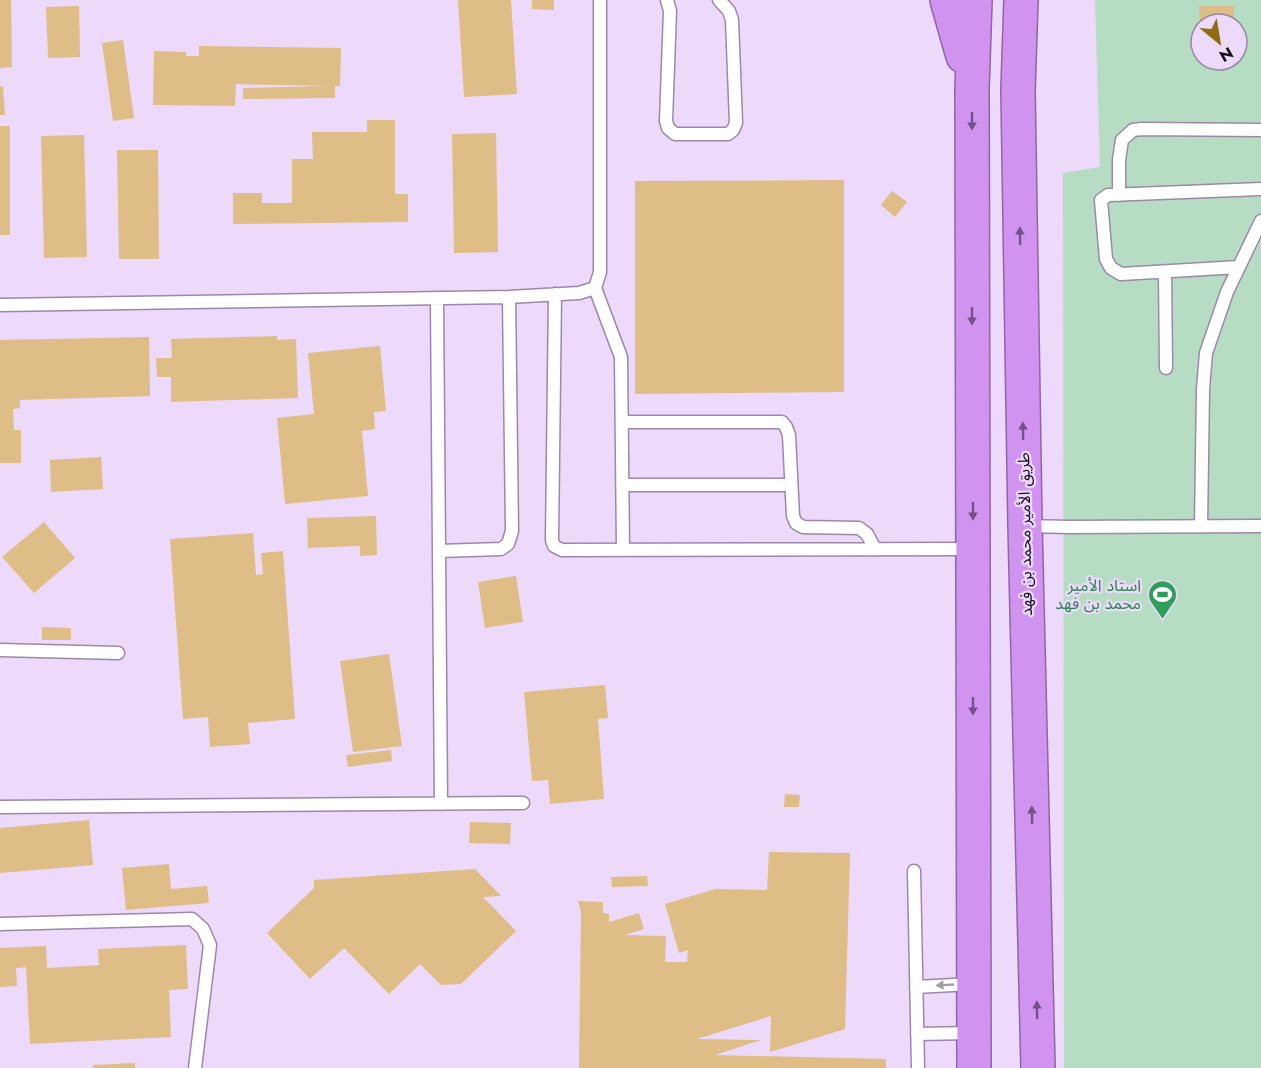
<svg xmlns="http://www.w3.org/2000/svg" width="1261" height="1068" font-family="Jost,'Noto Sans Arabic',sans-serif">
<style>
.green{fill:#b6ddc4;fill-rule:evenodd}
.building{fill:#dfbd86}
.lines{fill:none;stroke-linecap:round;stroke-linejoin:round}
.lane-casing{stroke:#9b89a7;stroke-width:15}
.highway-casing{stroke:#8f65a5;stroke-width:36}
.lane{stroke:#fff;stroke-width:12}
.highway{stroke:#d094f0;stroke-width:33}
.oneway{fill:#725285}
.oneway2{fill:#a19fa3}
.labels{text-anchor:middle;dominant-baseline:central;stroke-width:4.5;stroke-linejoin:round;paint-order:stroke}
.street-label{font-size:16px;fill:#150f1a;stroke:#edd9fa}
.leisure-label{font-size:16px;fill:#27864d;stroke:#edd9fa;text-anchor:end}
</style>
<rect width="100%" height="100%" fill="#edd9fa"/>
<path class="green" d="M1095,0H1261V1068H1064L1063,173L1100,167ZM1201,24H1237V60H1201Z"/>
<path class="building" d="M0,0H11L12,67L0,68Z
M458,0H511L517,94L464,97Z
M532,0H554V10L532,9Z
M79,6L80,57L48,58L46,7Z
M1199,6H1234V24H1200Z
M123,40L134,118L113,121L102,43Z
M199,46L341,48L340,86H335V98L243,99V88L329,86L236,84L235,106L153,105L154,51L186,52V56H199Z
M3,86L5,115H0V87Z
M367,120H395V194H408V222L233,224V193H262V203H292V159H313L312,132H367Z
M0,126H10V235H0Z
M496,133L498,252L454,253L452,134Z
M84,135L87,257L44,258L41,136Z
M117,150H158L159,259H119Z
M844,180V392L635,394V181Z
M892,191L907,202L895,217L881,205Z
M277,336V340L296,339L298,398L171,402V377H157L156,358H172L171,339Z
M149,337L150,396L20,400V408L13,409L14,430H21V463H0V340Z
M380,346L386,411L374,412L375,429L362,431L368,496L285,504L277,418L314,414L308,353Z
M101,457L103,489L51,492L50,460Z
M376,516L377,555L360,556V546L308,548L307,518Z
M44,522L75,558L34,593L2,557Z
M253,533L256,575L263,574L261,553L283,551L295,719L248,723L250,744L210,747L208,717L183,719L170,539Z
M516,576L523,622L485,628L478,582Z
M42,627L71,628V640H42Z
M389,654L402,746L353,752L340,661Z
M605,685L608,718L598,719L604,799L550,804L548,780L532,781L524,692Z
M391,750L392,761L348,767L346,755Z
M785,794L800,795L799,807H784Z
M89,820L93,865L0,873V828Z
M470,822L511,823L510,844L469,843Z
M769,852L850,853L845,1029L770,1052L771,1016L697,1039L761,1040L715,1055L886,1059V1068H579L581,912L578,901L603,902V913L609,914V922L639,913L644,929L625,935L666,936L665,962H687L688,950L679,953L665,904L715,889L767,890Z
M169,864L171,889L207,886L209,903L126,910L122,868Z
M475,869L501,896L483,897L516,931L461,984L441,985L420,964L389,994L344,948L310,979L267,933L314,888V880Z
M647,876L648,886L612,887L611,877Z
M186,945L188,989L169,990L171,1037L30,1044L26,967L16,968L17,986L0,987V948L46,946L47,968L99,965L98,949Z
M135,1063V1068H93V1065Z"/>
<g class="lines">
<defs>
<path id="lane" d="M667,0L670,11L666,121L668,128L675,134H728L733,130L736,123L732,20L729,11L719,0
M1119,195V160L1122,140L1133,130L1142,129L1261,130
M1239,267L1121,274L1111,268L1106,259L1101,200L1108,195L1261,189
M1165,272L1166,368
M595,288L621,357L623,550
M555,294L552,540L554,546L562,550L972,549
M437,298L441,804
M0,305L509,297L579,293L595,288L600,272V0
M622,422H782L786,427L789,435L793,516L796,523L803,527L859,528L867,534L875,549
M622,485H791
M1026,526L1069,527L1261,526
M1201,526L1203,389L1206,353L1227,292L1261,221
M439,551L501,549L508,544L512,531L509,297
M0,650L118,653
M0,807L523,803
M914,871L918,1068
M0,924L192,919L203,929L210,945L195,1068
M916,987L972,984
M917,1034L973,1033"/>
<path id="highway" d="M947,0L963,56
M1021,0L1018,90L1025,525L1038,1068
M974,1068L972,89L975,0"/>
</defs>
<use href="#lane" class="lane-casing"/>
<use href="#highway" class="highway-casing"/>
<use href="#lane" class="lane"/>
<use href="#highway" class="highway"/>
</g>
<defs><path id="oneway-solid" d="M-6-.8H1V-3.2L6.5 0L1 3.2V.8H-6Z" transform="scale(1.5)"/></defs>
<g class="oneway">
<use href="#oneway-solid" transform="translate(972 121) rotate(90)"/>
<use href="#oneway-solid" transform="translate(1020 236) rotate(-91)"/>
<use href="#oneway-solid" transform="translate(972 316) rotate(90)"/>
<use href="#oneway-solid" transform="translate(1023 431) rotate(-91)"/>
<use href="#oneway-solid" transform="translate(973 511) rotate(90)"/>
<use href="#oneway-solid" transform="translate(973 706) rotate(90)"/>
<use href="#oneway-solid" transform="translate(1032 815) rotate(-91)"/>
<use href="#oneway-solid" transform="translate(1037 1010) rotate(-91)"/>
</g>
<use class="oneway2" href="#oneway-solid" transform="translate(945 985) rotate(177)"/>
<defs>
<symbol id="stadium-pin" viewBox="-11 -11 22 30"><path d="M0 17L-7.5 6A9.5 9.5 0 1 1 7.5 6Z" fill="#2e9e5b" stroke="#edd9fa"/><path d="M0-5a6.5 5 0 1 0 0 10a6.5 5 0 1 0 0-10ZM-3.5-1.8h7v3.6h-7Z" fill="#fff"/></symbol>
</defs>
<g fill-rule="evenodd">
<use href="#stadium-pin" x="1146" y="578" width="33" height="45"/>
</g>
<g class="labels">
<g class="street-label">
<text transform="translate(1025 534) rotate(-91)">طريق الأمير محمد بن فهد</text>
</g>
<g class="leisure-label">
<text x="1141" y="585">استاد الأمير<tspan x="1141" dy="18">محمد بن فهد</tspan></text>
</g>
</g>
<g transform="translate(1219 42) rotate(150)"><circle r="28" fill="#edd9fa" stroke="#9788a0" stroke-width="1.5"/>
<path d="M0-4.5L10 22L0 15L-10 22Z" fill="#8d6d10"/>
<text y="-9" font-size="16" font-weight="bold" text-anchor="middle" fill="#150f1a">N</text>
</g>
</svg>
